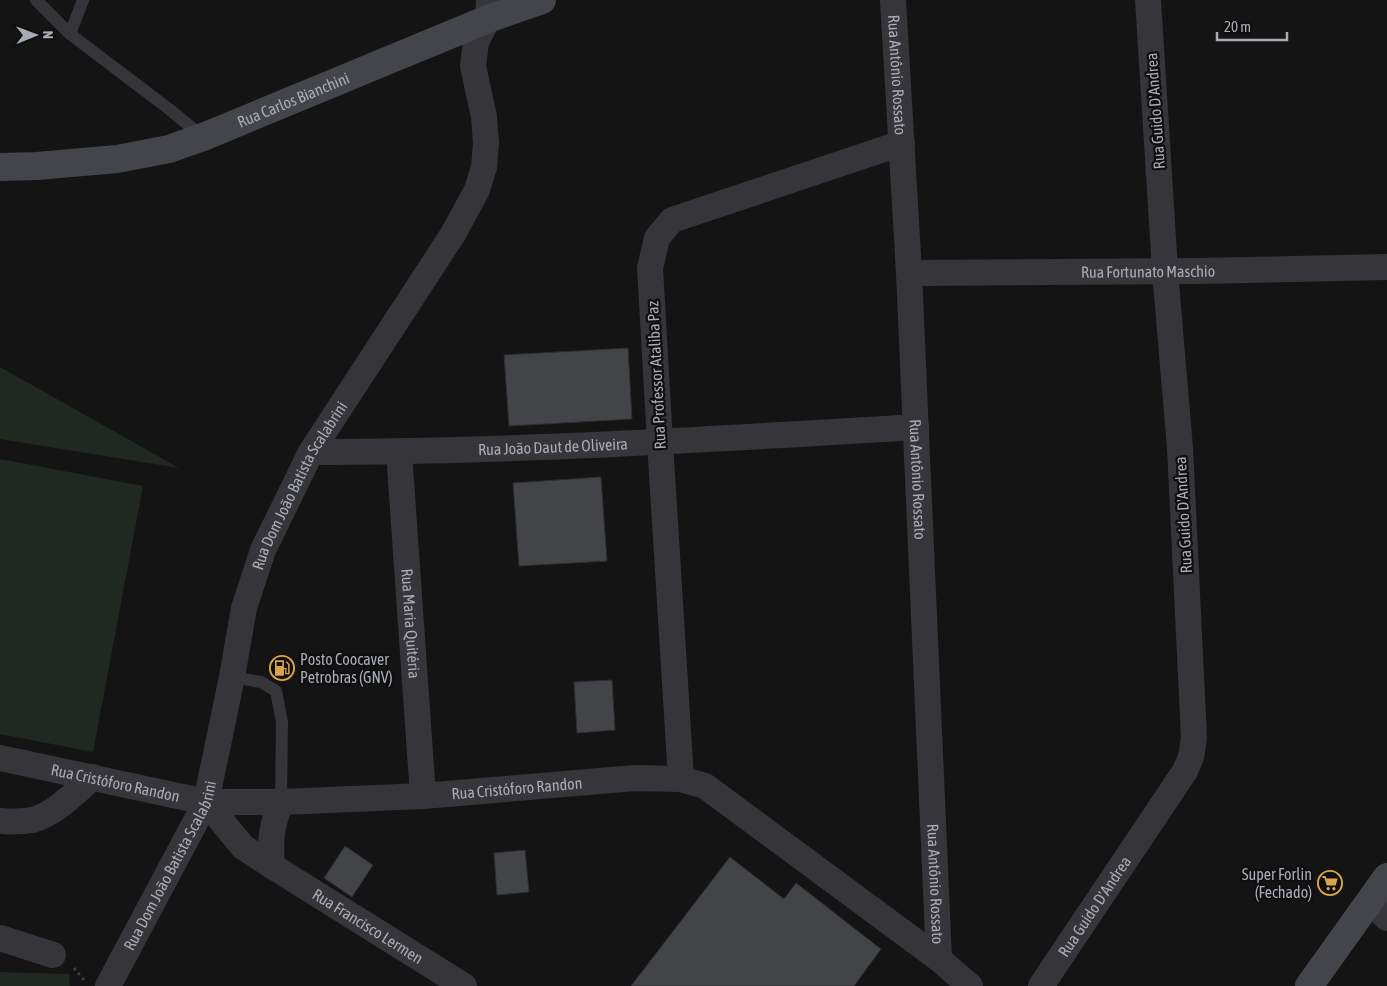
<svg xmlns="http://www.w3.org/2000/svg" width="1387" height="986" font-family="'Asap Condensed',sans-serif">
<style>
.green{fill:#212821}
.building{fill:#434448;stroke:#2e2e31}
.lines{fill:none;stroke-linecap:round;stroke-linejoin:round}
.path{stroke:#3c3d41;stroke-width:3;stroke-dasharray:2.5 4;stroke-linecap:butt}
.service{stroke:#36363a;stroke-width:12}
.minor{stroke:#36363a;stroke-width:26}
.secondary{stroke:#44454a;stroke-width:28}
.labels{text-anchor:middle;stroke-width:4.5;stroke-linejoin:round;paint-order:stroke}
.street-label{font-size:16px;fill:#a8acb4;stroke:#0f0f10}
.poi-label{font-size:16px;fill:#a8acb4;stroke:#0f0f10;text-anchor:start}
</style>
<rect width="100%" height="100%" fill="#141415"/>
<!-- green -->
<g class="green">
<path d="M0,367L179,468L0,439Z"/>
<path d="M0,459L143,486L93,752L0,734Z"/>
<path d="M0,972L69,974L70,986H0Z"/>
</g>
<!-- building -->
<g class="building">
<path d="M628,348L632,419L509,426L504,355Z"/>
<path d="M601,477L607,561L519,566L513,483Z"/>
<path d="M612,680L615,730L577,733L574,682Z"/>
<path d="M345,846L373,865L352,897L324,878Z"/>
<path d="M525,850L529,892L497,895L494,853Z"/>
<path d="M730,857L784,899L796,883L881,949L854,986H631Z"/>
</g>
<g class="lines">
<!-- path -->
<path class="path" d="M74,968L84,980"/>
<!-- service -->
<g class="service">
<path d="M36,0L70,34L169,109L203,137"/>
<path d="M70,34L83,0"/>
<path d="M232,677L261,682L276,691L282,722L281,802"/>
</g>
<!-- minor -->
<g class="minor">
<path id="s1" d="M893,0L909,273L939,959"/>
<path id="s2" d="M909,273L1196,271L1387,267"/>
<path id="s3" d="M311,452C513,452 715,439 916,427"/>
<path id="s4" d="M399,452L423,796"/>
<path id="s5" d="M0,758L206,802H281L423,796L635,778L681,779L705,786L939,959L970,986"/>
<path d="M681,779L660,442L650,268L657,238L672,220L902,143"/>
<path id="s6" d="M206,802L243,847L272,866L464,986"/>
<path d="M0,821C11,822 21,822 32,820C54,815 76,792 93,777"/>
<path d="M272,866C270,840 271,827 281,802"/>
<path d="M1369,901L1387,918"/>
<path d="M0,938L53,955"/>
<path id="s7" d="M108,986L206,802L232,677L244,608L263,550L311,452L453,234L477,190L484,167L486,143L484,117L473,66L476,42L488,19L489,0"/>
<path id="s8" d="M1041,986L1185,771L1191,757L1194,738L1180,448L1165,271L1148,0"/>
</g>
<!-- secondary -->
<g class="secondary">
<path id="s9" d="M0,167L37,166L117,159L169,149L203,137L488,19L542,0"/>
<path d="M1309,986L1387,877"/>
</g>
</g>
<!-- icons -->
<defs>
<symbol id="fuel-ring" viewBox="-11 -11 22 22"><circle r="9.5" fill="#0f0f10" stroke="#daa548" stroke-width="1.5"/><path d="M-5.5-6h7V0h2V4h1.3V-2.5L3-4.5l.8-.8L6-3V5H2.5V1h-1V6h-7ZM-4.2-4.7v3.2H.2V-4.7Z" fill="#daa548"/></symbol>
<symbol id="supermarket-ring" viewBox="-11 -11 22 22"><circle r="9.5" fill="#0f0f10" stroke="#daa548" stroke-width="1.5"/><path d="M-6-5.5h2.5l.6 2H6L4.5 2H-2.5L-4.4-4H-6ZM-1.5 3.2a1.3 1.3 0 1 0 .1 0ZM3 3.2a1.3 1.3 0 1 0 .1 0Z" fill="#daa548"/></symbol>
</defs>
<g fill-rule="evenodd">
<use href="#fuel-ring" x="268" y="654" width="28" height="28"/>
<use href="#supermarket-ring" x="1316" y="869" width="28" height="28"/>
</g>
<g class="labels">
<!-- street labels -->
<g class="street-label">
<text dy="6" stroke="none"><textPath href="#s1" startOffset="75">Rua Antônio Rossato</textPath></text>
<text dy="6" stroke="none"><textPath href="#s9" startOffset="304">Rua Carlos Bianchini</textPath></text>
<text transform="translate(1155 111) rotate(-94)" y="6">Rua Guido D'Andrea</text>
<text dy="6" stroke="none"><textPath href="#s2" startOffset="239">Rua Fortunato Maschio</textPath></text>
<text transform="translate(656 375) rotate(-93)" y="6">Rua Professor Ataliba Paz</text>
<text dy="6" stroke="none"><textPath href="#s3" startOffset="242">Rua João Daut de Oliveira</textPath></text>
<text dy="6" stroke="none"><textPath href="#s1" startOffset="480">Rua Antônio Rossato</textPath></text>
<text dy="6" stroke="none"><textPath href="#s7" startOffset="541">Rua Dom João Batista Scalabrini</textPath></text>
<text transform="translate(1183 515) rotate(-93)" y="6">Rua Guido D'Andrea</text>
<text dy="6" stroke="none"><textPath href="#s4" startOffset="172">Rua Maria Quitéria</textPath></text>
<text dy="6" stroke="none"><textPath href="#s5" startOffset="118">Rua Cristóforo Randon</textPath></text>
<text dy="6" stroke="none"><textPath href="#s5" startOffset="522">Rua Cristóforo Randon</textPath></text>
<text dy="6" stroke="none"><textPath href="#s7" startOffset="136">Rua Dom João Batista Scalabrini</textPath></text>
<text dy="6" stroke="none"><textPath href="#s1" startOffset="885">Rua Antônio Rossato</textPath></text>
<text dy="6" stroke="none"><textPath href="#s8" startOffset="96">Rua Guido D'Andrea</textPath></text>
<text dy="6" stroke="none"><textPath href="#s6" startOffset="206">Rua Francisco Lermen</textPath></text>
</g>
<!-- poi labels -->
<g class="poi-label">
<text x="300" y="665">Posto Coocaver<tspan x="300" dy="18">Petrobras (GNV)</tspan></text>
<text x="1312" y="880" text-anchor="end">Super Forlin<tspan x="1312" dy="18">(Fechado)</tspan></text>
</g>
</g>
<!-- north arrow -->
<g transform="translate(35 35) rotate(89)" stroke="#0f0f10" stroke-width="4" paint-order="stroke">
<path d="M0-4L9 19L0 12L-9 19Z" fill="#a8acb4"/>
<text y="-8" font-size="14" font-weight="bold" text-anchor="middle" fill="#a8acb4">N</text>
</g>
<!-- scale -->
<path d="M1217 32v8h70v-8" fill="none" stroke="#a8acb4" stroke-width="2.5"/>
<text x="1224" y="32" font-size="15" fill="#a8acb4" stroke="#0f0f10" stroke-width="4" paint-order="stroke">20 m</text>
</svg>
